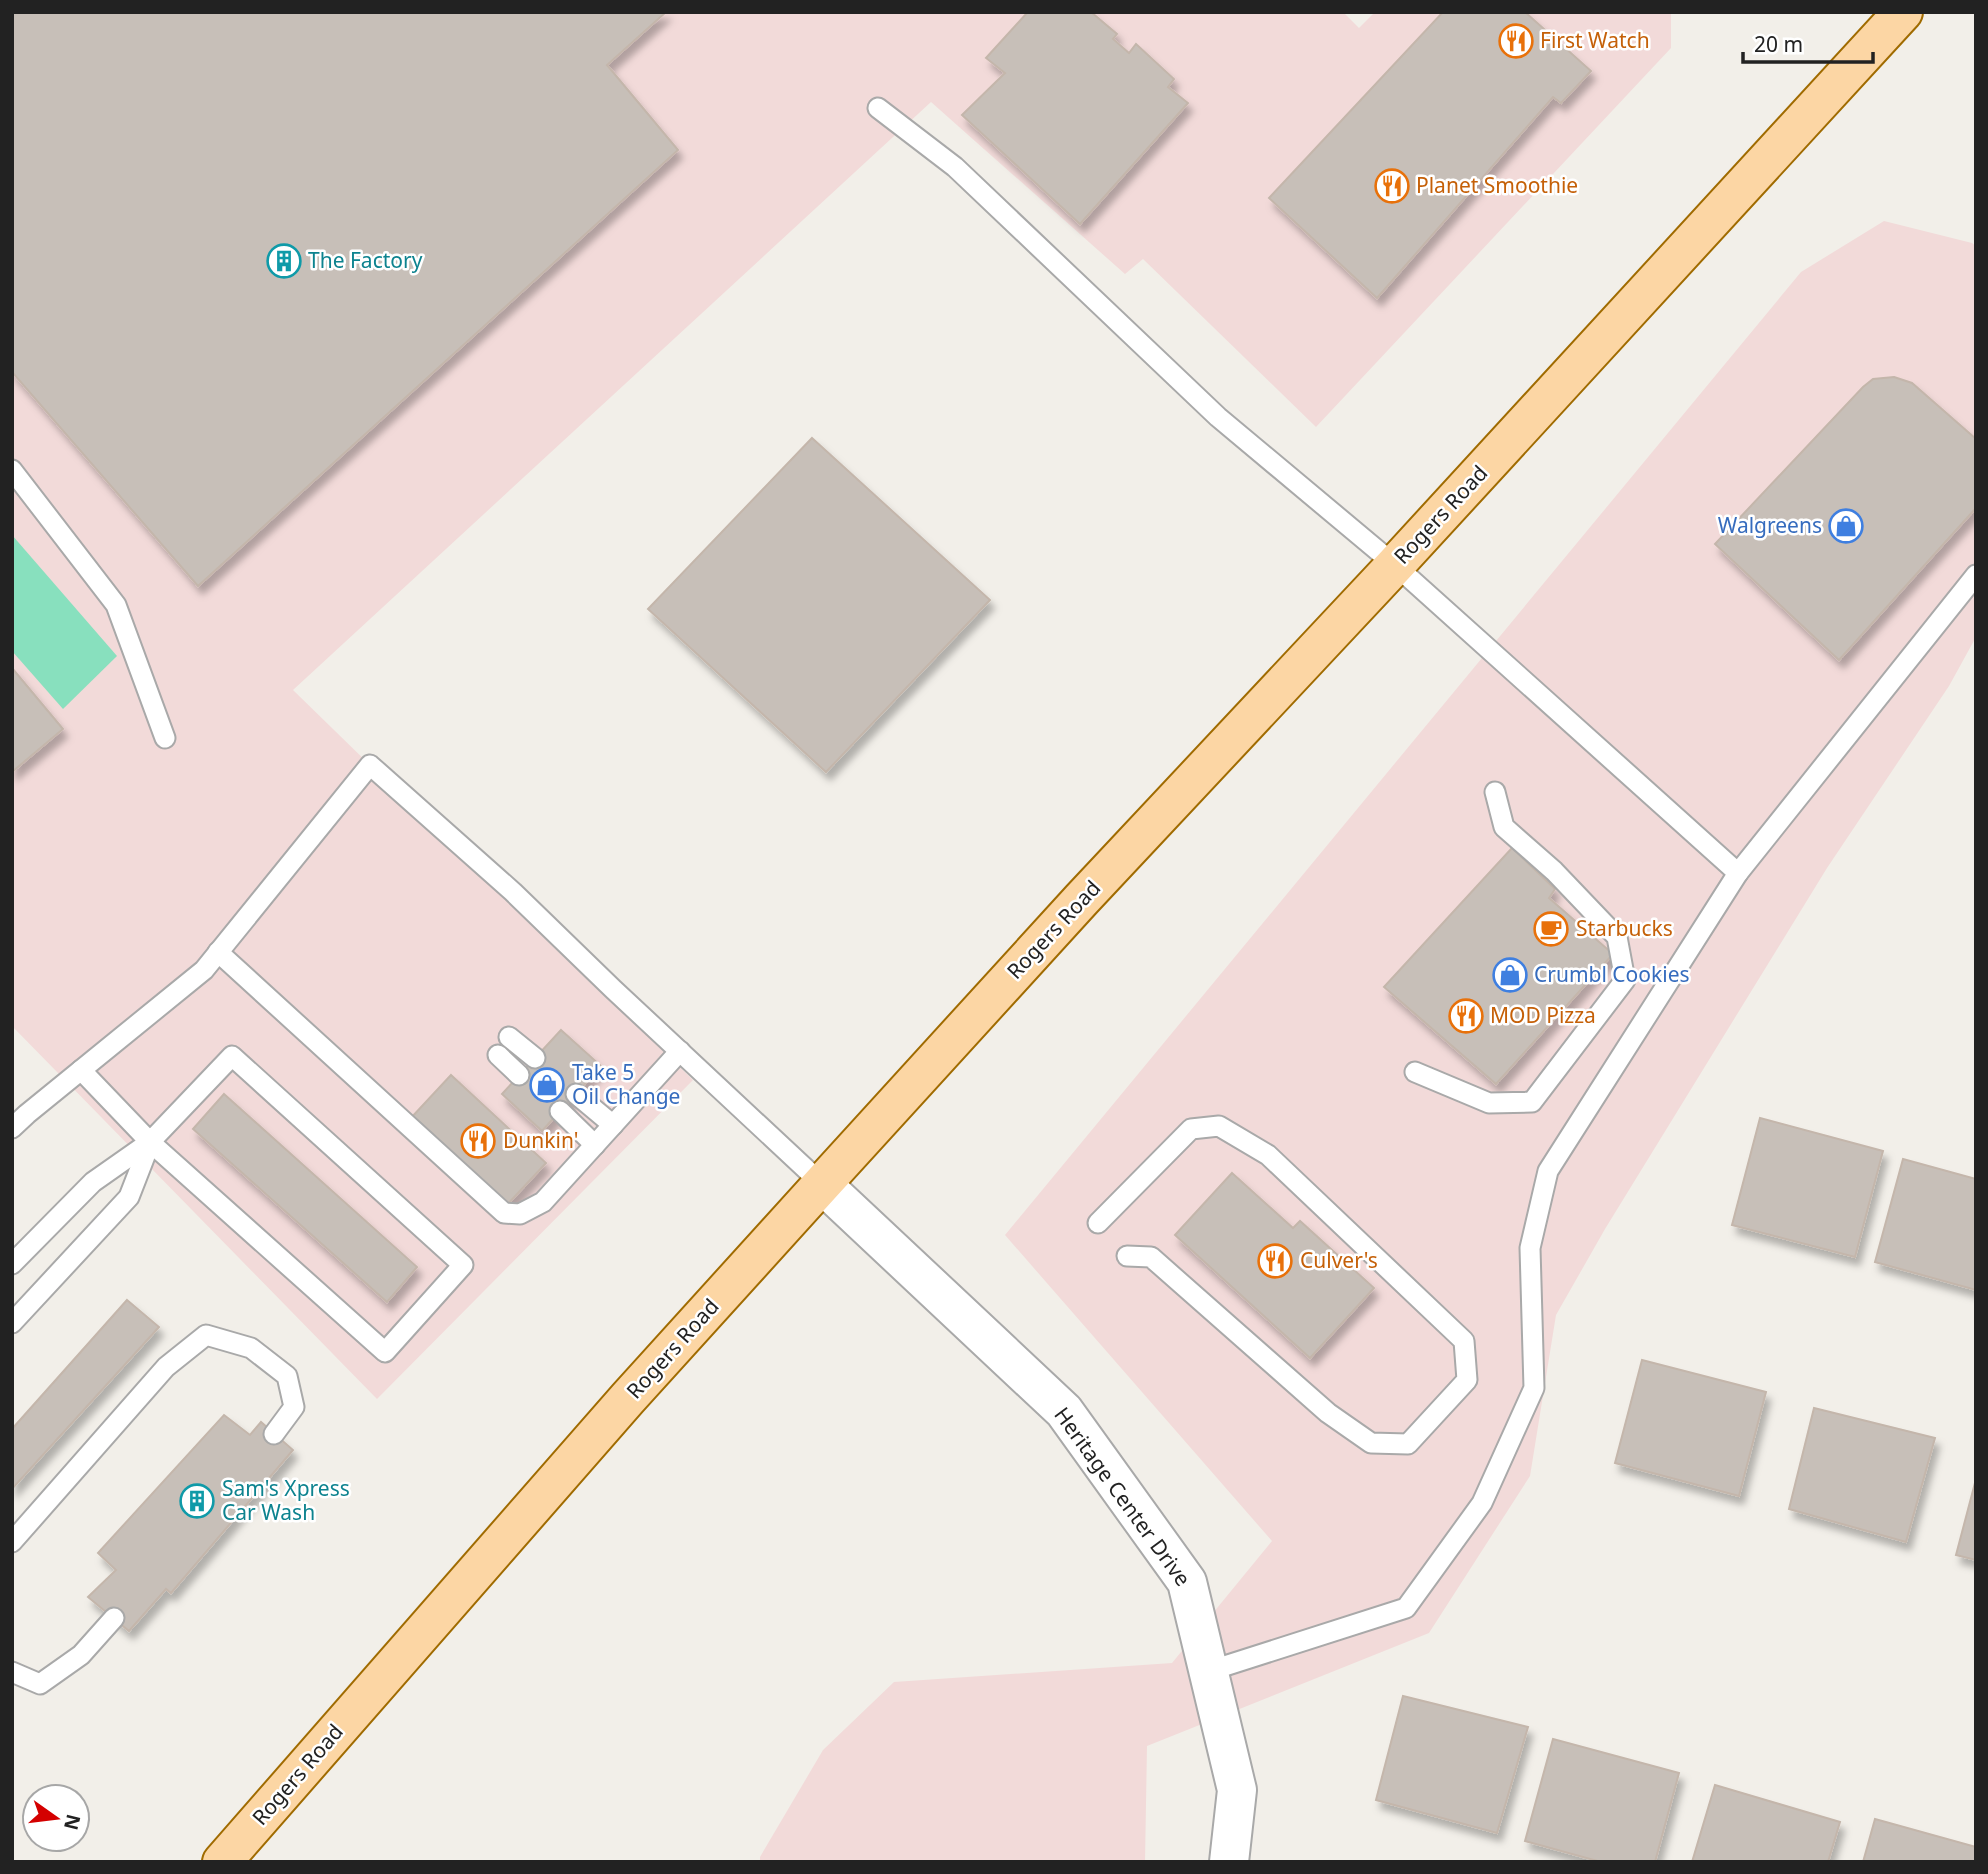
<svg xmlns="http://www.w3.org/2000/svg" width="1988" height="1874" font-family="'Noto Sans',sans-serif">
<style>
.commercial{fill:#f2dad9}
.pitch{fill:#88e0be}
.building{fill:#c7bfb8;stroke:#c4b6ab;stroke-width:2;filter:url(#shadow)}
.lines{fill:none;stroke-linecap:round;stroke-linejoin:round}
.lane-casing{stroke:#a9a9a9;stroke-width:23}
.street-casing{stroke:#a9a9a9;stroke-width:42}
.primary-casing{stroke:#a06b00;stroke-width:42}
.lane{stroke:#fff;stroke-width:19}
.street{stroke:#fff;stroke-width:38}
.primary{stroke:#fcd6a4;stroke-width:38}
.labels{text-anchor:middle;stroke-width:5;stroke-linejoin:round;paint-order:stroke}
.food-label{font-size:21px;fill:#c56008;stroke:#fff;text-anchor:start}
.culture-label{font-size:21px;fill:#0d838f;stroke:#fff;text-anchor:start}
.street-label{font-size:21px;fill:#222;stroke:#fff}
.shop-label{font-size:21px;fill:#366cbe;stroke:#fff;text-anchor:start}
</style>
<defs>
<filter id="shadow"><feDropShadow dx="4.5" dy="8" stdDeviation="3.5" flood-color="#0004"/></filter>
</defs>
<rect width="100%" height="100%" fill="#f2efe9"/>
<!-- commercial -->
<g class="commercial">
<path d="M12,12H1343L1359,28L1375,12H1671V48L1316,427L1143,259L1125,274L931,102L293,690L693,1080L377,1399L12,1026Z"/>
<path d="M1884,221L1972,243L1976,246V637L1949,686L1827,868L1605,1229L1556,1315L1530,1476L1429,1633L1147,1746L1145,1862H760V1857L823,1750L894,1682L1172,1663L1272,1541L1005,1235L1801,272Z"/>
</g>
<!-- pitch -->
<path class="pitch" d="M12,535L117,656L63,709L12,651Z"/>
<!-- building -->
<g class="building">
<path d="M12,12H666L607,65L678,150L198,586L12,372Z"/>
<path d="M1026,12H1091L1117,34L1113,39L1129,53L1136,44L1174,79L1168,87L1188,103L1080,224L962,115L1005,73L986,58L1027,13Z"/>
<path d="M1443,12H1525L1591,71L1561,103L1553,97L1377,298L1269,198Z"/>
<path d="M1894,377L1912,383L1976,439V508L1839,660L1715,544L1863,387L1873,379Z"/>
<path d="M812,438L990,600L826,772L648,609Z"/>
<path d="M12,668L63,729L12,772Z"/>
<path d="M1512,848L1555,889L1549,898L1613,954L1496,1084L1384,987Z"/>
<path d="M561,1030L601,1066L542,1131L502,1094Z"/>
<path d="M451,1075L546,1163L505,1207L410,1119Z"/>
<path d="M224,1094L417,1267L387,1302L193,1129Z"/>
<path d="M1760,1118L1883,1151L1855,1257L1732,1225Z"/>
<path d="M1903,1159L1976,1179V1290L1875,1262Z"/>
<path d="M1232,1173L1293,1228L1300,1221L1374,1288L1310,1358L1175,1235Z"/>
<path d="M127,1300L159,1327L12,1489V1429Z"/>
<path d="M1642,1360L1766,1392L1739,1496L1615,1463Z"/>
<path d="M1814,1408L1935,1438L1906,1542L1789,1509Z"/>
<path d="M224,1415L250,1435L261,1422L293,1450L171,1593L166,1589L129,1631L88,1597L116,1570L98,1553Z"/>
<path d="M1976,1479V1560L1956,1555Z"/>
<path d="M1403,1696L1528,1727L1497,1833L1376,1800Z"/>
<path d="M1553,1739L1679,1773L1655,1862H1601L1525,1841Z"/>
<path d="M1715,1785L1840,1822L1828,1862H1692Z"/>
<path d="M1875,1819L1976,1847V1862H1863Z"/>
</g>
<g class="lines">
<defs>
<g id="lane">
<path d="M878,108L955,167L1218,417L1395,565L1738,873L1548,1171L1530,1248L1534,1388L1482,1503L1406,1608L1209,1671"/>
<path d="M12,470L116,605L165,738"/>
<path d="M1738,873L1976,575"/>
<path d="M218,952L504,1213L520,1214L543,1202L680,1051"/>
<path d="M509,1037L535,1058"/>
<path d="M498,1055L519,1075"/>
<path d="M1415,1072L1489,1103L1532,1102L1625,980L1617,937L1554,871L1504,827L1495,792"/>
<path d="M576,1094L613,1125"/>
<path d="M560,1111L595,1145"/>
<path d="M12,1128L27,1114L204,970L370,765L513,892L613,989L822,1184"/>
<path d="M1098,1223L1191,1129L1219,1126L1268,1155L1464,1341L1467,1380L1408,1444L1371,1443L1328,1413L1151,1257L1127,1256"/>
<path d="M12,1264L93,1182L150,1142L232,1056L463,1265L385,1352L150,1142L81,1070"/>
<path d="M12,1323L129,1197L150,1143"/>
<path d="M12,1542L166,1367L206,1335L251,1348L287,1376L294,1407L274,1434"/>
<path d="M12,1672L40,1684L81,1655L114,1618"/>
</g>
<path id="street" d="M822,1184L1064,1411L1187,1582L1237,1790L1229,1862"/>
<path id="primary" d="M222,1862L628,1398L822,1184L1081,900L1395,565L1903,12"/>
</defs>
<!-- lane casing -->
<use href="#lane" class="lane-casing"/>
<!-- street casing -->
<use href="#street" class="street-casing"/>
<!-- primary casing -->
<use href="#primary" class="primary-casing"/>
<!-- lane -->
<use href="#lane" class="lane"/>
<!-- street -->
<use href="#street" class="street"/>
<!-- primary -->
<use href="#primary" class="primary"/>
</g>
<!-- icons -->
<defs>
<symbol id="restaurant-ring" viewBox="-11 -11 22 22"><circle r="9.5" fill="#fff" stroke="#e8710a" stroke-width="1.5"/><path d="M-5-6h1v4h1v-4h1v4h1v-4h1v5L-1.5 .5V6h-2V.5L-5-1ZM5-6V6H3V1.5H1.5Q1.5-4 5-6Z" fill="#e8710a"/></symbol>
<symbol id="building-ring" viewBox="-11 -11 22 22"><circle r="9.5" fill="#fff" stroke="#0f9aa8" stroke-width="1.5"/><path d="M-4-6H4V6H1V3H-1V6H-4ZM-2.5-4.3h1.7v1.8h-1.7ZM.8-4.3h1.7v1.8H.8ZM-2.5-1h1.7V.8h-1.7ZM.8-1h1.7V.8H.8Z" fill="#0f9aa8"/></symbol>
<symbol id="shop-ring" viewBox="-11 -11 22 22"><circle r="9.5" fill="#fff" stroke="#3f7fe0" stroke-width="1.5"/><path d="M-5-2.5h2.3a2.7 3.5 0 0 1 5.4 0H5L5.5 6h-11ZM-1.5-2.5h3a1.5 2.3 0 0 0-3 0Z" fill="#3f7fe0"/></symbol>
<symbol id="cafe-ring" viewBox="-11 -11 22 22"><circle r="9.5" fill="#fff" stroke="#e8710a" stroke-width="1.5"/><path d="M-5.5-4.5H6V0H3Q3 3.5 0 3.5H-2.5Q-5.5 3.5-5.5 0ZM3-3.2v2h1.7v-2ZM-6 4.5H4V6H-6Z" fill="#e8710a"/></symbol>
</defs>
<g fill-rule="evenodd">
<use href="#restaurant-ring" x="1497" y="22" width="38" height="38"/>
<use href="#restaurant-ring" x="1373" y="167" width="38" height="38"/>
<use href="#building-ring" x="265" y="242" width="38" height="38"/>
<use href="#shop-ring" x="1827" y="507" width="38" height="38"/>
<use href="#cafe-ring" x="1532" y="910" width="38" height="38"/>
<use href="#shop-ring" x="1491" y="956" width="38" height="38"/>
<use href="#restaurant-ring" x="1447" y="997" width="38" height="38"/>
<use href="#shop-ring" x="528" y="1066" width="38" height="38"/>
<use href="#restaurant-ring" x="459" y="1122" width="38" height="38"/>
<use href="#restaurant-ring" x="1256" y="1242" width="38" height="38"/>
<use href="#building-ring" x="178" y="1482" width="38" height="38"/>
</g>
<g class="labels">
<!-- food labels -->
<g class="food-label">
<text x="1540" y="48">First Watch</text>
<text x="1416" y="193">Planet Smoothie</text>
<text x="1576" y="936">Starbucks</text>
<text x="1490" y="1023">MOD Pizza</text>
<text x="503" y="1148">Dunkin'</text>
<text x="1300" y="1268">Culver's</text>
</g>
<!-- culture labels -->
<g class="culture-label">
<text x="308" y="268">The Factory</text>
<text x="222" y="1496">Sam's Xpress<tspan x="222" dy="24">Car Wash</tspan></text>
</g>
<!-- street labels -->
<g class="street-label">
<text transform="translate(1441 515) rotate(-47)" y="7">Rogers Road</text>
<text transform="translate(1054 930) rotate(-47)" y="7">Rogers Road</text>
<text transform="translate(673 1349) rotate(-48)" y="7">Rogers Road</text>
<text transform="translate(1122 1497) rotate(54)" y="7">Heritage Center Drive</text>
<text transform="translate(298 1775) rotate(-49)" y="7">Rogers Road</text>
</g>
<!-- shop labels -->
<g class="shop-label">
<text x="1822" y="533" text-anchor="end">Walgreens</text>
<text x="1534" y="982">Crumbl Cookies</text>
<text x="572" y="1080">Take 5<tspan x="572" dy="24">Oil Change</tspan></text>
</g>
</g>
<!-- border -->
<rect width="1988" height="1874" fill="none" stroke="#222222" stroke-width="28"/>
<!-- north arrow -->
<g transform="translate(56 1818) rotate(104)"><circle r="33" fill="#ffffff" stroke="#a7a7a7" stroke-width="2"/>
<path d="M0-5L12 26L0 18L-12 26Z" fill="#d40000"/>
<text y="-10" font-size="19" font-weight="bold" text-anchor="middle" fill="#222222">N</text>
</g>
<!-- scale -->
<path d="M1743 52v10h130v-10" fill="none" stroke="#222222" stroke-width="3.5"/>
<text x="1754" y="52" font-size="21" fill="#222222" stroke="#ffffff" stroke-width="5" paint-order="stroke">20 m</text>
</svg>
